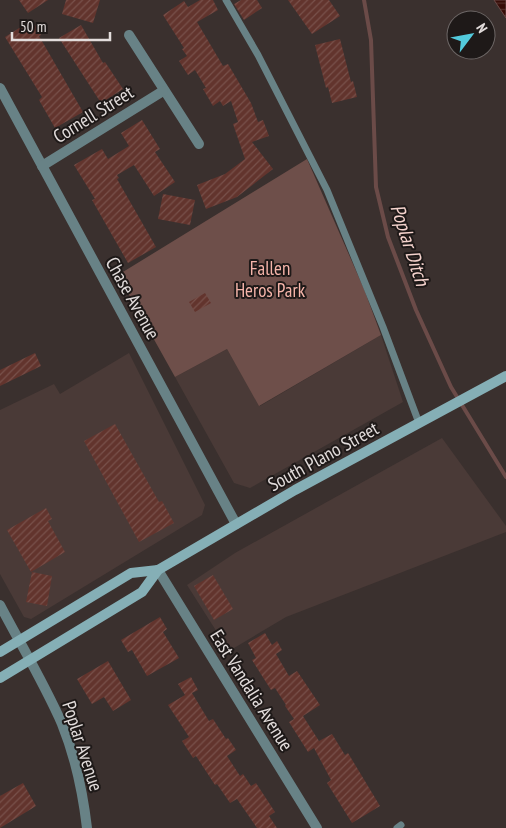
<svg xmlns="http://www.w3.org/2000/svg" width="506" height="828" font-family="'PT Sans Narrow',sans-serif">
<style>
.built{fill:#4a3a37}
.green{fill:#6e4f4a}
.water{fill:url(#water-rules);stroke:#6b4b48}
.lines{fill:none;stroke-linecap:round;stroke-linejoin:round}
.stream{stroke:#6b4b48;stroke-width:4}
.building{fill:url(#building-hatch)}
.lane{stroke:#688286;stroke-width:7}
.street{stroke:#688286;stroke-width:10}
.secondary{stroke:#85afb6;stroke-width:10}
.labels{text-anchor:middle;stroke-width:4;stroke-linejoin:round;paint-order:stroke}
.street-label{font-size:19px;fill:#e3dddc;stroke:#1e1918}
.park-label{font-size:19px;fill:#f6b5aa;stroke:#1e1918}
.water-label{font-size:20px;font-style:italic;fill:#f5d3cd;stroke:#1e1918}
</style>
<defs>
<pattern id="water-rules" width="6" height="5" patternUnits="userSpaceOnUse" patternTransform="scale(1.25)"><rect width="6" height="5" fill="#370d08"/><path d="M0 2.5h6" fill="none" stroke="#54302b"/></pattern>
<pattern id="building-hatch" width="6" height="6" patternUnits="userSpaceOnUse" patternTransform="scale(1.25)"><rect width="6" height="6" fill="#62342d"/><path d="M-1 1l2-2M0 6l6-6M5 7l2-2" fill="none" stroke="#78514b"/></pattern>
</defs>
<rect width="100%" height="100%" fill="#3a302e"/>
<!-- built -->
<g class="built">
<path d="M381,335L403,402L250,488L234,483L175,377L227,349L260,406Z"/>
<path d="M129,353L205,505L202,515L31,619L24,617L0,574V410L54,384L60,394Z"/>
<path d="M442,438L506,526V532L286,617L229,651L187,585L235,553Z"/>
</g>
<!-- green -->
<path class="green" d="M307,159L364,289L381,335L259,406L227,349L175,377L118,275Z"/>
<!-- water -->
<path class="water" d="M494,0H506V18Z"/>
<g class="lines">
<!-- stream -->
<path class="stream" d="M364,0L371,40L376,187L388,237L416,310L451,387L506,477"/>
</g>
<!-- building -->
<g class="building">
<path d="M19,0H48L28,13Z"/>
<path d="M66,0H100L93,23L62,14Z"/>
<path d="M200,0H213L218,10L197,22L223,66L228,64L251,103L258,122L263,120L269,136L252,142L273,169L237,197L206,209L197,185L225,174L245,159L233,124L238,122L231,101L223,106L220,101L213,106L203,89L206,88L195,70L188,75L179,61L187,56L182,49L184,48L163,15L184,1L188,7Z"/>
<path d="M241,0H257L262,8L244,20L234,4Z"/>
<path d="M288,0H329L340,16L312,34Z"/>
<path d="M32,20L41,35L39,36L83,112L55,128L39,100L42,97L5,37Z"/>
<path d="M81,25L103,63L105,62L123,89L101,103L59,38Z"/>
<path d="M340,39L351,82L353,81L357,97L332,103L328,87L326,88L315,45Z"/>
<path d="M142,120L160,149L155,152L175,182L154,196L134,165L117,175L119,178L117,179L156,247L128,263L92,200L95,199L74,165L102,149L108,159L129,146L121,133Z"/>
<path d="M163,194L195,200L190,225L158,219Z"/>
<path d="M205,293L211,303L195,312L189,302Z"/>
<path d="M35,353L41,366L0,386V370Z"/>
<path d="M115,424L159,502L162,501L174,523L139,542L84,441Z"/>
<path d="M46,508L52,519L48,521L65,552L31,572L7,530Z"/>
<path d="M32,572L52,576L47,606L26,602Z"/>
<path d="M213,575L233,609L214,620L194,586Z"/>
<path d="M160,617L167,629L163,632L179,658L147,676L132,650L128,652L121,640Z"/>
<path d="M265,633L272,645L277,641L282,650L276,654L289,676L297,671L320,705L303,716L319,741L332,734L345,755L348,753L380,806L352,823L327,783L331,780L314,748L308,752L289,722L294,719L285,706L286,705L275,688L271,690L252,660L256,658L248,643Z"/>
<path d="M108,661L131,700L113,711L104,697L92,704L77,679Z"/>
<path d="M191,677L198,690L192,693L209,721L213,719L226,739L228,738L236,750L227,756L240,776L243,774L251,786L256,783L275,812L269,816L277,828H257L237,799L230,803L217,784L215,785L196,756L193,758L182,741L189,737L168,705L185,695L178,684Z"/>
<path d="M23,783L36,806L0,828V796Z"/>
</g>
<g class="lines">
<!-- lane -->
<g class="lane">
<path d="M226,0L258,55L327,190L383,327L419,423"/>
<path d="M397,828L401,825"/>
</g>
<!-- street -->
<g class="street">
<path d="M129,35L199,144"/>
<path d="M0,88L236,524"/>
<path d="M42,166L163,91"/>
<path d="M158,570L317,828"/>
<path d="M0,605C21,645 44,683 62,724C75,756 83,794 87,828"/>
</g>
<!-- secondary -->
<g class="secondary">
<path d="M0,652L131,573L158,570"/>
<path d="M0,678L142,592L158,570L295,490L506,376"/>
</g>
</g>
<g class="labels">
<!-- street labels -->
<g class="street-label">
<text transform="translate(93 114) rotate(-32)" y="7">Cornell Street</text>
<text transform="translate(133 298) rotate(61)" y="7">Chase Avenue</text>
<text transform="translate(323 456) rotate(-29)" y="7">South Plano Street</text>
<text transform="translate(252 690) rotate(58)" y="7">East Vandalia Avenue</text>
<text transform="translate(83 746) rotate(72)" y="7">Poplar Avenue</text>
</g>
<!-- park labels -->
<g class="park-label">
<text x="270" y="275">Fallen<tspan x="270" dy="22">Heros Park</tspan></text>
</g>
<!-- water labels -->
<g class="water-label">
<text transform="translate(410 245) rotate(72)" y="7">Poplar Ditch</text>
</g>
</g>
<!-- north arrow -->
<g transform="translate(471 35) rotate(58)"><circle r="24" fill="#1e1918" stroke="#6d6766"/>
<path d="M0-4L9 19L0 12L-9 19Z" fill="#53cadc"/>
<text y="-8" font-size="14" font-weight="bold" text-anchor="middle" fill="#e3dddc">N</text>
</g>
<!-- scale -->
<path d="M12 32v8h98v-8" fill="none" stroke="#e3dddc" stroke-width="2.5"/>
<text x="20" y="32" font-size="15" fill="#e3dddc" stroke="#1e1918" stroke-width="4" paint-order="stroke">50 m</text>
</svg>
